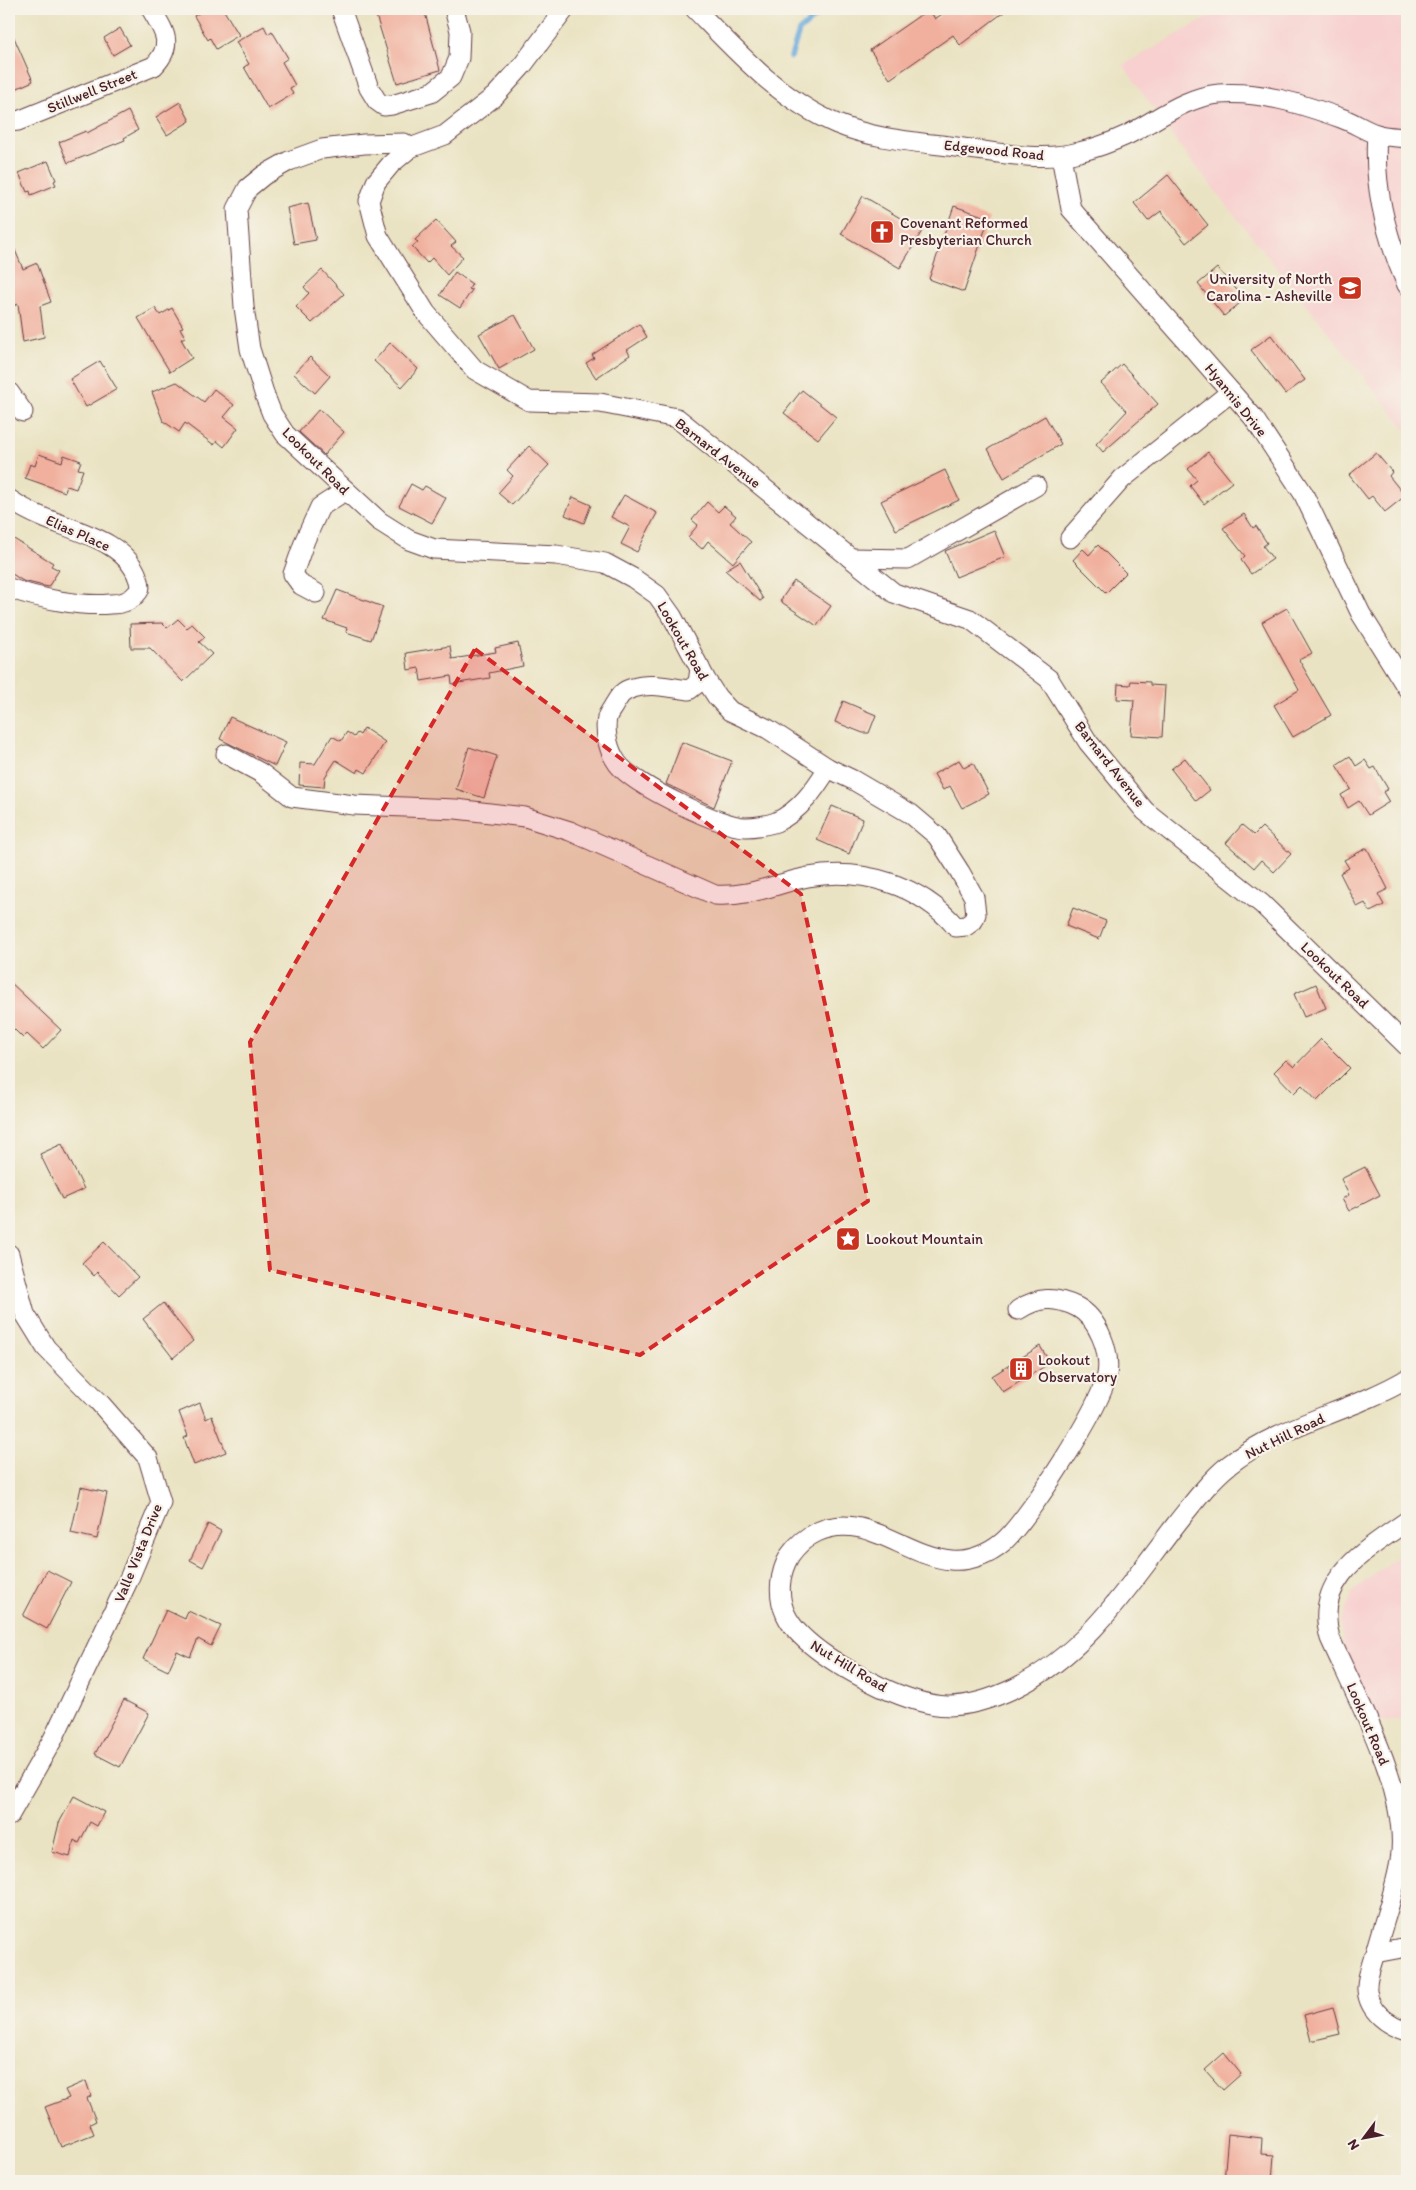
<svg xmlns="http://www.w3.org/2000/svg" width="1416" height="2190" font-family="Itim,sans-serif">
<style>
.built{fill:#f7d0cf}
.lines{fill:none;stroke-linecap:round;stroke-linejoin:round}
.stream{stroke:#67a8da;stroke-width:5.5}
.building{fill:#f1b09e}
.minor-casing{stroke:#623c42;stroke-width:21}
.minor{stroke:#fff;stroke-width:19}
.marked{fill:#d62828;fill-opacity:0.2;stroke:#d62828;stroke-width:4;stroke-dasharray:10 6;stroke-linejoin:round}
.labels{text-anchor:middle;stroke-width:4.5;stroke-linejoin:round;paint-order:stroke}
.street-label{font-size:15px;fill:#4a1f2b;stroke:#f7f3e8}
.poi-label{font-size:15px;fill:#4a1f2b;stroke:#f7f3e8;text-anchor:start}
</style>
<rect width="100%" height="100%" fill="#f7f3e8"/>
<filter id="ink" filterUnits="userSpaceOnUse"><feTurbulence type="fractalNoise" baseFrequency=".02" numOctaves="2"/><feDisplacementMap in="SourceGraphic" scale="10" xChannelSelector="R" yChannelSelector="G"/><feConvolveMatrix kernelMatrix="1 2 1 2 8 2 1 2 1" color-interpolation-filters="sRGB"/></filter>
<filter id="wash" filterUnits="userSpaceOnUse"><feTurbulence type="fractalNoise" baseFrequency=".0096" numOctaves="4" result="noise"/><feDisplacementMap in="SourceGraphic" scale="20" xChannelSelector="R" yChannelSelector="G"/><feGaussianBlur stdDeviation="1.12" result="paint"/><feColorMatrix in="noise" values="0 0 0 0 0 0 0 0 0 0 0 0 0 0 0 0 0 1.4 0 .05"/><feComposite in="paint" operator="in"/></filter>
<g filter="url(#wash)">
<rect width="100%" height="100%" fill="#eae3c3"/>
<!-- built -->
<g class="built">
<path d="M1223,9H1407V431L1178,144L1123,65Z"/>
<path d="M1407,1549V1720L1378,1721L1344,1648L1340,1622L1354,1590Z"/>
</g>
<g class="lines">
<!-- stream -->
<path class="stream" d="M791,57L799,31L825,9"/>
</g>
<g id="blocks">
<!-- building -->
<g class="building">
<path d="M205,9H223L239,35L216,49L210,38L208,40L194,16Z"/>
<path d="M374,9H424L440,70L397,83Z"/>
<path d="M929,9L935,19L949,9H1008L960,45L953,35L890,79L870,50Z"/>
<path d="M9,26L33,81L9,92Z"/>
<path d="M264,26L268,34L272,31L288,58L282,62L295,85L290,88L293,94L268,109L244,67L249,64L236,42Z"/>
<path d="M120,28L130,45L113,55L104,38Z"/>
<path d="M180,102L190,121L167,135L156,117Z"/>
<path d="M128,111L138,130L124,138L125,140L68,163L59,142L86,131L87,133Z"/>
<path d="M48,161L56,180L54,181L56,185L31,195L30,191L27,192L19,173Z"/>
<path d="M1168,175L1208,225L1186,243L1161,211L1148,221L1134,203Z"/>
<path d="M863,196L922,231L900,268L841,234Z"/>
<path d="M308,203L316,240L294,244L287,208Z"/>
<path d="M954,206L989,218L964,292L929,279Z"/>
<path d="M436,220L456,242L451,246L463,257L447,275L432,258L427,263L412,247L418,242L415,240Z"/>
<path d="M9,236L23,269L37,263L51,302L40,306L44,337L23,342L18,304L9,308Z"/>
<path d="M1217,268L1245,299L1224,316L1198,284Z"/>
<path d="M322,270L344,294L312,323L296,307L309,293L304,287Z"/>
<path d="M455,272L472,284L469,289L472,290L460,308L440,295Z"/>
<path d="M155,308L160,315L172,308L183,327L180,328L185,337L181,339L192,358L170,372L138,318Z"/>
<path d="M515,315L534,349L499,369L479,334Z"/>
<path d="M639,324L647,337L627,350L630,355L596,378L586,363L594,358L592,355Z"/>
<path d="M1271,335L1305,380L1285,394L1251,350Z"/>
<path d="M390,343L418,369L402,387L374,361Z"/>
<path d="M310,357L330,376L315,393L294,374Z"/>
<path d="M100,361L117,389L86,407L70,379Z"/>
<path d="M1122,364L1158,404L1103,452L1096,444L1127,411L1101,383Z"/>
<path d="M177,382L204,402L214,389L234,405L224,417L238,428L224,447L217,441L214,445L185,423L179,432L163,421L152,392Z"/>
<path d="M802,390L836,417L818,439L784,413Z"/>
<path d="M319,409L344,432L324,455L299,432Z"/>
<path d="M1045,416L1061,444L1004,478L988,449Z"/>
<path d="M529,446L549,465L512,505L498,493L513,476L507,470Z"/>
<path d="M1208,452L1232,482L1204,504L1190,486L1197,480L1188,469Z"/>
<path d="M1376,453L1392,472L1389,476L1405,496L1385,512L1372,496L1368,499L1349,475Z"/>
<path d="M39,454L62,462L64,455L81,461L78,469L83,470L76,489L67,486L65,492L25,478L30,464L35,466Z"/>
<path d="M945,470L959,500L896,530L881,501Z"/>
<path d="M411,484L422,490L425,486L446,498L432,523L399,506Z"/>
<path d="M624,495L657,513L637,552L621,544L630,527L611,517Z"/>
<path d="M573,497L591,505L584,523L565,515Z"/>
<path d="M707,502L718,512L724,506L736,516L730,523L751,542L733,563L708,541L702,549L688,537L698,525L692,520Z"/>
<path d="M1244,514L1253,528L1256,526L1267,543L1263,546L1273,559L1251,574L1241,560L1245,556L1223,528Z"/>
<path d="M994,530L1005,557L956,577L945,551Z"/>
<path d="M9,536L53,563L51,566L59,570L48,587L23,581L9,572Z"/>
<path d="M1098,545L1126,573L1106,593L1073,560L1083,549L1089,555Z"/>
<path d="M740,561L763,599L760,601L725,570Z"/>
<path d="M794,581L831,606L817,626L780,601Z"/>
<path d="M337,590L383,607L371,640L346,632L347,628L324,620Z"/>
<path d="M1287,608L1312,653L1299,660L1331,715L1293,737L1274,705L1299,690L1262,622Z"/>
<path d="M178,619L187,628L192,624L205,637L199,642L212,654L183,682L150,648H131L130,624L162,623L167,628Z"/>
<path d="M518,643L523,666L489,673L490,678L452,684L451,676L421,681L419,668L408,670L406,653L450,646L452,659L496,652L495,648Z"/>
<path d="M1131,681L1150,682V685L1165,686L1162,737L1131,735L1134,700L1117,699L1118,684L1130,685Z"/>
<path d="M843,701L876,715L869,733H863L835,722Z"/>
<path d="M230,717L286,742L275,766L220,739Z"/>
<path d="M364,728L385,742L366,773L359,769L357,773L336,760L325,777L324,787L299,785L300,763L315,764L332,736L341,741L347,732L354,737L357,733L360,735Z"/>
<path d="M682,742L732,761L714,807L666,784Z"/>
<path d="M469,747L497,756L484,798L456,789Z"/>
<path d="M1350,756L1356,766L1365,760L1371,769L1375,767L1388,789L1383,792L1389,802L1368,815L1359,801L1348,808L1341,795L1351,789L1336,765Z"/>
<path d="M1185,758L1210,790L1196,801L1171,769Z"/>
<path d="M959,760L964,768L973,763L989,794L962,808L950,786L943,790L934,774Z"/>
<path d="M832,806L863,819L849,854L817,840Z"/>
<path d="M1242,825L1254,835L1262,827L1291,854L1274,872L1261,860L1254,868L1226,843Z"/>
<path d="M1367,848L1388,889L1378,894L1384,905L1370,912L1365,903L1357,907L1340,873L1349,868L1344,860Z"/>
<path d="M1073,908L1106,921L1099,939L1066,926Z"/>
<path d="M9,981L61,1030L43,1049L27,1034L23,1038L9,1024Z"/>
<path d="M1316,984L1326,1008L1304,1017L1294,994Z"/>
<path d="M1321,1039L1350,1068L1317,1101L1302,1085L1294,1093L1274,1072L1286,1060L1294,1067Z"/>
<path d="M62,1144L84,1189L62,1199L40,1154Z"/>
<path d="M1365,1167L1380,1195L1349,1211L1342,1199L1349,1195L1341,1179Z"/>
<path d="M104,1242L138,1277L119,1295L97,1272L94,1276L82,1263Z"/>
<path d="M163,1303L193,1341L173,1358L143,1319Z"/>
<path d="M1040,1346L1050,1363L1003,1392L992,1376Z"/>
<path d="M200,1403L206,1419L212,1416L226,1452L194,1465L184,1438L188,1436L179,1412Z"/>
<path d="M81,1487L107,1493L97,1539L71,1533Z"/>
<path d="M208,1524L221,1531L203,1567L190,1560Z"/>
<path d="M47,1570L71,1582L47,1629L23,1616Z"/>
<path d="M166,1610L185,1619L188,1611L221,1626L211,1646L198,1639L190,1657L177,1651L168,1671L143,1659Z"/>
<path d="M124,1700L149,1713L120,1767L95,1754Z"/>
<path d="M74,1796L104,1812L97,1826L90,1822L79,1843L74,1840L70,1857L52,1852L59,1823Z"/>
<path d="M1333,2007L1340,2034L1311,2041L1304,2015Z"/>
<path d="M1224,2053L1241,2074L1223,2090L1205,2070Z"/>
<path d="M86,2081L91,2096L87,2098L96,2121L90,2124L94,2134L61,2147L45,2107L69,2098L65,2090Z"/>
<path d="M1228,2134L1262,2138L1261,2154L1274,2155L1272,2181H1224Z"/>
</g>
</g>
</g>
<g filter="url(#ink)">
<use href="#blocks" fill-opacity="0" stroke="#623c42" stroke-width="1"/>
<g class="lines">
<defs>
<g id="minor">
<path d="M341,9L369,88L377,101L384,106L392,105L431,93L451,77L459,58L460,31L454,9"/>
<path d="M565,9L522,66L495,96L445,135L410,148L391,164L376,182L369,201L378,236L426,313L475,370L529,401L600,403L677,418L894,593L970,619L1049,679L1088,742L1145,811L1262,904L1407,1046"/>
<path d="M695,9C737,52 780,100 837,124C876,140 921,142 963,148C999,153 1044,162 1079,152C1096,148 1112,142 1127,135C1157,120 1185,97 1219,94C1262,91 1301,104 1341,118C1353,122 1364,130 1376,134C1386,137 1397,137 1407,138"/>
<path d="M9,122L18,121L154,66C175,44 164,31 151,9"/>
<path d="M1377,134C1373,187 1386,237 1407,285"/>
<path d="M1061,156L1071,209L1253,417L1303,493L1361,614L1407,688"/>
<path d="M9,392L23,412"/>
<path d="M9,499C19,506 30,512 42,517C74,531 126,541 138,578C140,583 141,589 137,593C131,601 120,604 110,604C81,607 36,598 9,588"/>
<path d="M1070,538L1122,479L1231,392"/>
<path d="M850,558L908,559L1036,486"/>
<path d="M316,593L301,585L293,574L305,540L320,507L345,491"/>
<path d="M700,668L698,683L689,690C670,688 651,682 633,688C622,691 620,695 614,705C612,709 608,713 607,718C604,733 609,752 618,764C634,785 720,827 746,827C754,827 768,825 776,822C800,811 815,789 828,768"/>
<path d="M226,754L261,773L292,797L354,805L456,809L525,817L570,831L715,895C751,897 774,884 808,877C862,867 920,885 956,927L966,926L973,921L976,914L974,897L960,872L937,836L911,814L853,780L828,768L768,729L730,711L717,697L706,680L672,616L657,595L633,578L605,563L556,555L434,549L409,540L379,521L285,434L272,414L265,396L250,349L244,307L237,209L248,188L264,175L289,161L322,149L364,144L404,143L410,148"/>
<path d="M9,1254L25,1314L46,1348L99,1402L148,1458L161,1502L128,1581L53,1739L9,1816"/>
<path d="M1018,1310C1038,1297 1055,1296 1077,1307C1098,1318 1111,1352 1107,1375C1101,1407 1028,1520 1003,1542C989,1554 969,1562 951,1560C904,1556 865,1510 817,1532C806,1537 797,1545 790,1555C779,1573 777,1596 786,1615C800,1645 852,1673 881,1687C933,1711 962,1713 1015,1688C1088,1652 1129,1585 1177,1523C1193,1503 1209,1481 1229,1465C1281,1424 1351,1412 1407,1379"/>
<path d="M1407,1521C1365,1551 1313,1579 1330,1638C1357,1699 1411,1794 1400,1861C1395,1892 1383,1923 1375,1953C1372,1964 1366,1978 1367,1990C1369,2012 1388,2025 1407,2031"/>
<path d="M1375,1953L1407,1947"/>
</g>
</defs>
<!-- minor casing -->
<use href="#minor" class="minor-casing"/>
<!-- minor -->
<use href="#minor" class="minor"/>
</g>
</g>
<!-- marked area -->
<path class="marked" d="M475,649L801,894L868,1201L640,1355L270,1270L250,1042Z"/>
<!-- icons -->
<defs>
<symbol id="church-square" viewBox="-11 -11 22 22"><rect x="-9" y="-9" width="18" height="18" rx="4" fill="#c8321e" stroke="#f7f3e8"/><path d="M-1.2-6h2.4v3.5h3.3v2.4h-3.3V6h-2.4V-.1h-3.3v-2.4h3.3Z" fill="#fff"/></symbol>
<symbol id="university-square" viewBox="-11 -11 22 22"><rect x="-9" y="-9" width="18" height="18" rx="4" fill="#c8321e" stroke="#f7f3e8"/><path d="M0-5L7-2L0 1L-7-2ZM-4 1L0 2.5L4 1V4Q0 6-4 4Z" fill="#fff"/></symbol>
<symbol id="sight-square" viewBox="-11 -11 22 22"><rect x="-9" y="-9" width="18" height="18" rx="4" fill="#c8321e" stroke="#f7f3e8"/><path d="M0-6L1.8-2.2L6-1.7L2.9 1.2L3.7 5.4L0 3.3L-3.7 5.4L-2.9 1.2L-6-1.7L-1.8-2.2Z" fill="#fff"/></symbol>
<symbol id="building-square" viewBox="-11 -11 22 22"><rect x="-9" y="-9" width="18" height="18" rx="4" fill="#c8321e" stroke="#f7f3e8"/><path d="M-4-6H4V6H1V3H-1V6H-4ZM-2.5-4.3h1.7v1.8h-1.7ZM.8-4.3h1.7v1.8H.8ZM-2.5-1h1.7V.8h-1.7ZM.8-1h1.7V.8H.8Z" fill="#fff"/></symbol>
</defs>
<g fill-rule="evenodd">
<use href="#church-square" x="868" y="218" width="28" height="28"/>
<use href="#university-square" x="1336" y="274" width="28" height="28"/>
<use href="#sight-square" x="834" y="1225" width="28" height="28"/>
<use href="#building-square" x="1007" y="1355" width="28" height="28"/>
</g>
<g class="labels">
<!-- street labels -->
<g class="street-label">
<text transform="translate(92 91) rotate(-22)" y="5">Stillwell Street</text>
<text transform="translate(994 150) rotate(6)" y="5">Edgewood Road</text>
<text transform="translate(1236 400) rotate(51)" y="5">Hyannis Drive</text>
<text transform="translate(718 453) rotate(38)" y="5">Barnard Avenue</text>
<text transform="translate(316 461) rotate(45)" y="5">Lookout Road</text>
<text transform="translate(78 533) rotate(24)" y="5">Elias Place</text>
<text transform="translate(683 641) rotate(60)" y="5">Lookout Road</text>
<text transform="translate(1110 764) rotate(52)" y="5">Barnard Avenue</text>
<text transform="translate(1335 975) rotate(44)" y="5">Lookout Road</text>
<text transform="translate(1285 1436) rotate(-26)" y="5">Nut Hill Road</text>
<text transform="translate(138 1553) rotate(-68)" y="5">Valle Vista Drive</text>
<text transform="translate(849 1666) rotate(31)" y="5">Nut Hill Road</text>
<text transform="translate(1368 1724) rotate(67)" y="5">Lookout Road</text>
</g>
<!-- poi labels -->
<g class="poi-label">
<text x="900" y="228">Covenant Reformed<tspan x="900" dy="17">Presbyterian Church</tspan></text>
<text x="1332" y="284" text-anchor="end">University of North<tspan x="1332" dy="17">Carolina - Asheville</tspan></text>
<text x="866" y="1244">Lookout Mountain</text>
<text x="1038" y="1365">Lookout<tspan x="1038" dy="17">Observatory</tspan></text>
</g>
</g>
<!-- margin -->
<rect width="1416" height="2190" fill="none" stroke="#f7f3e8" stroke-width="30"/>
<!-- north arrow -->
<g transform="translate(1364 2138) rotate(238)" stroke="#f7f3e8" stroke-width="4" paint-order="stroke">
<path d="M0-4L9 19L0 12L-9 19Z" fill="#4a1f2b"/>
<text y="-8" font-size="14" font-weight="bold" text-anchor="middle" fill="#4a1f2b">N</text>
</g>
</svg>
